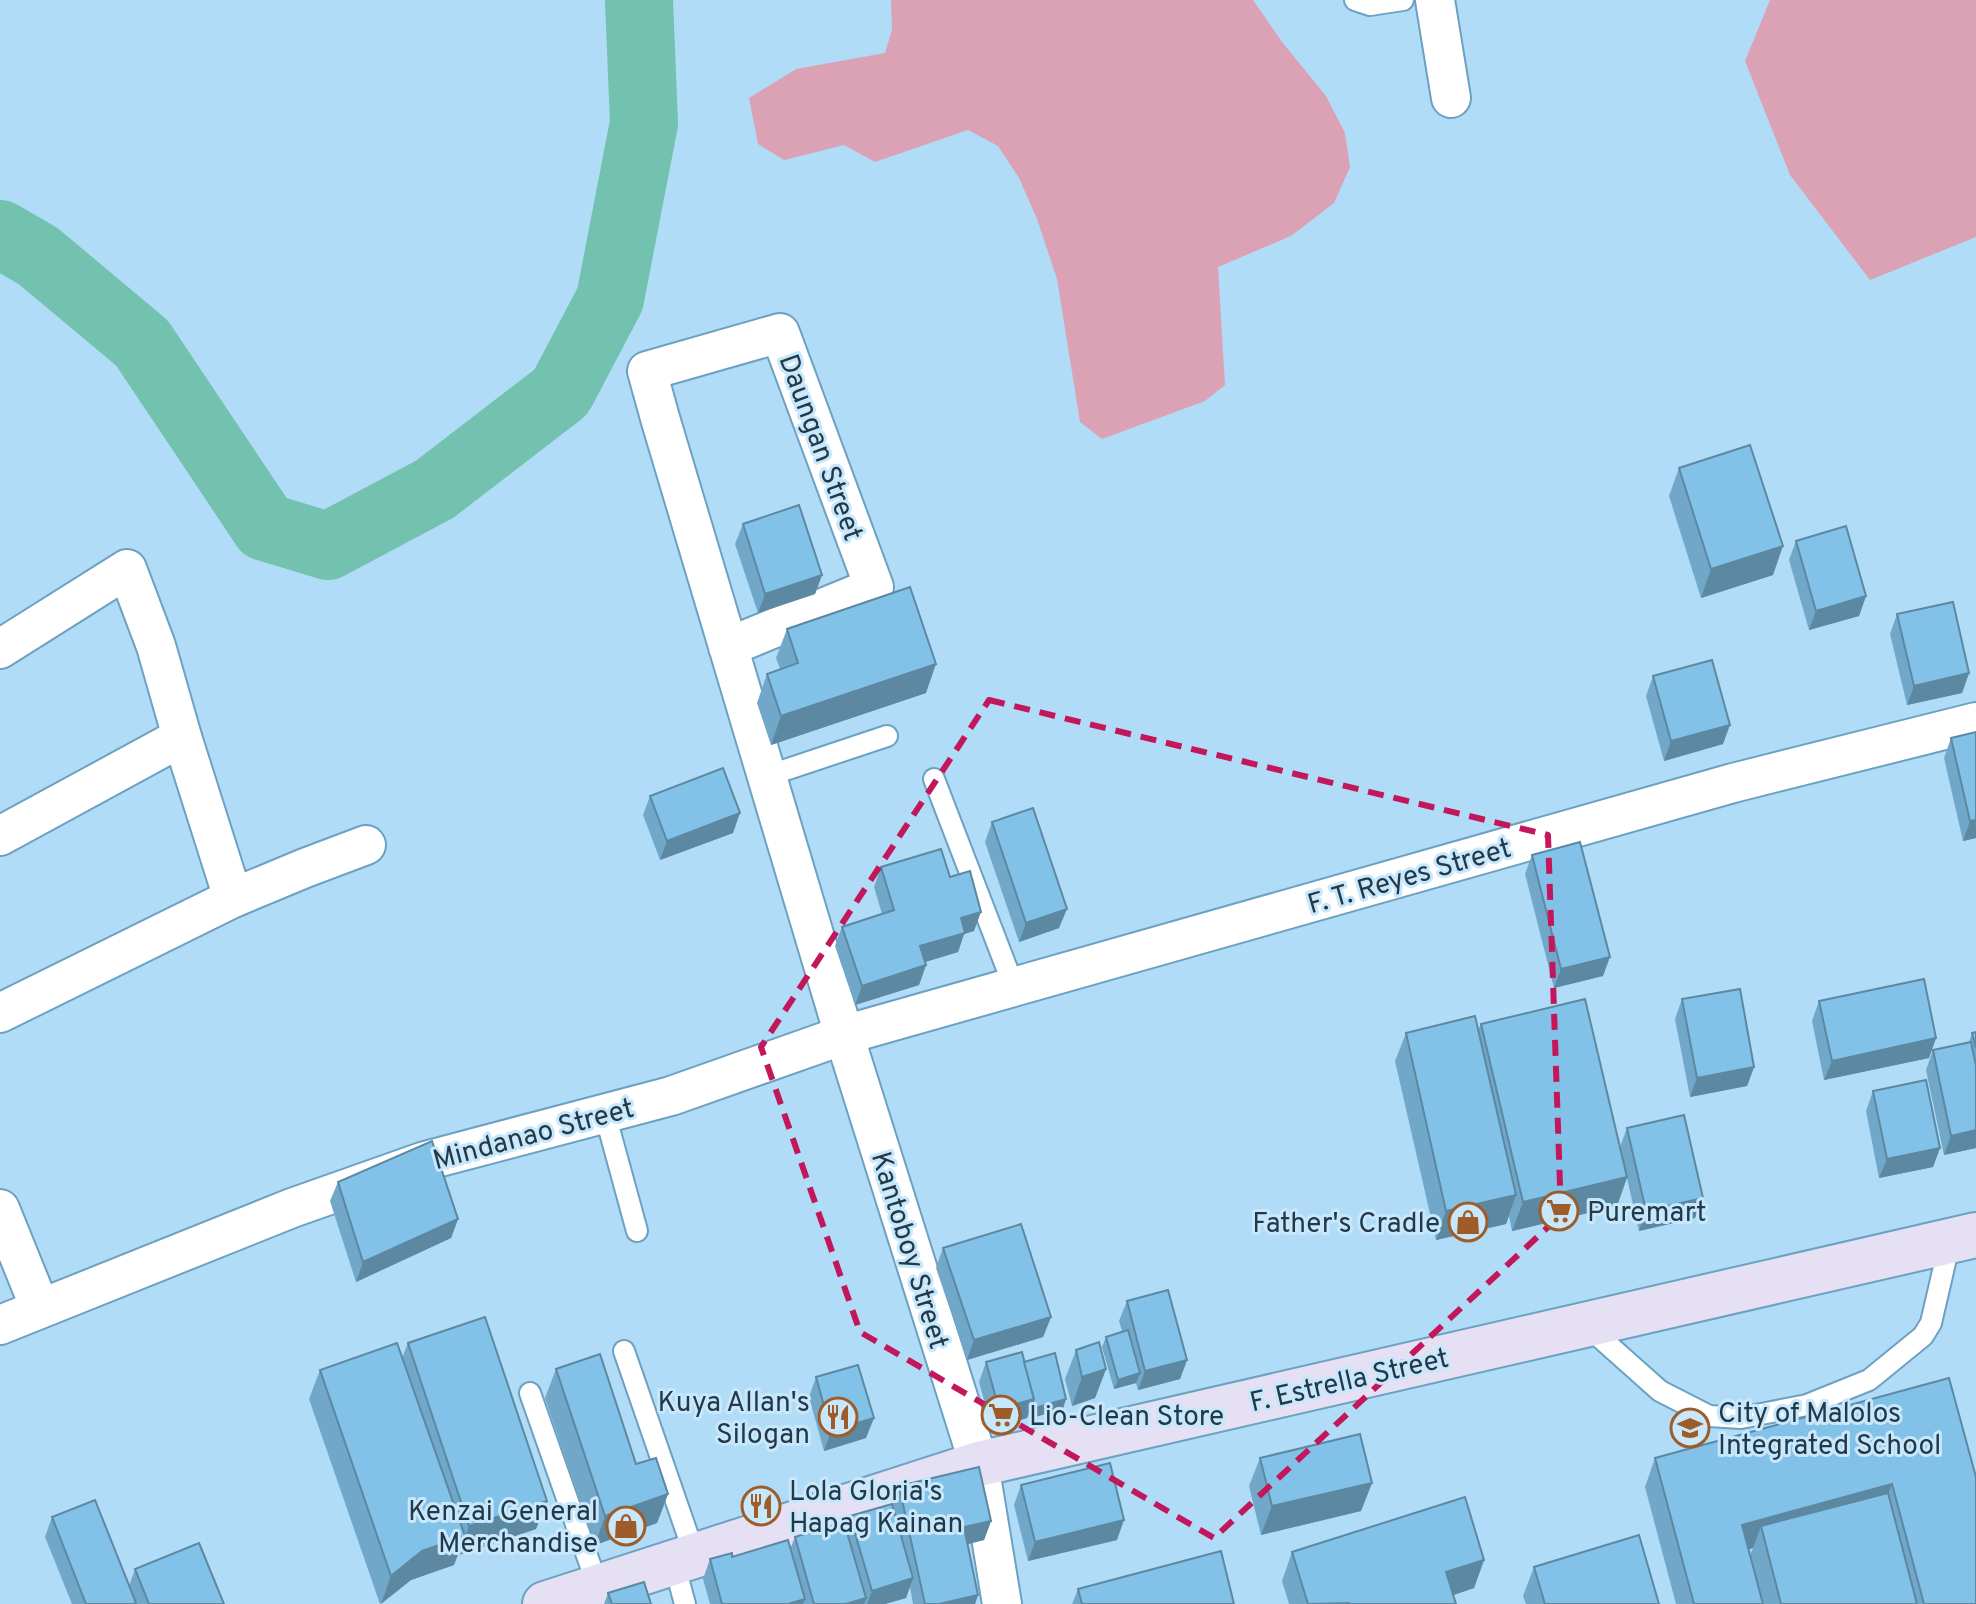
<svg xmlns="http://www.w3.org/2000/svg" width="1976" height="1604" font-family="Overpass,sans-serif">
<style>
.green{fill:#dba1b5}
.lines{fill:none;stroke-linecap:round;stroke-linejoin:round}
.river{stroke:#72c2af;stroke-width:68}
.service-casing{stroke:#6ca1c2;stroke-width:24}
.minor-casing{stroke:#6ca1c2;stroke-width:42}
.secondary-casing{stroke:#6ca1c2;stroke-width:48}
.service{stroke:#fff;stroke-width:20}
.minor{stroke:#fff;stroke-width:38}
.secondary{stroke:#e5e0f3;stroke-width:44}
.wall{fill:#71a7c8}
.shaded-wall{fill:#5c88a2}
.building{fill:#83c2e8;stroke:#5c88a2;stroke-width:2}
.marked{fill:none;stroke:#c2185b;stroke-width:6;stroke-dasharray:16 10;stroke-linejoin:round}
.labels{text-anchor:middle;stroke-width:6;stroke-linejoin:round;paint-order:stroke}
.street-label{font-size:28px;fill:#233947;stroke:#c7e8fc}
.poi-label{font-size:28px;fill:#233947;stroke:#c7e8fc;text-anchor:start}
</style>
<rect width="100%" height="100%" fill="#b1dcf8"/>
<!-- green -->
<g class="green">
<path d="M891,0H1253L1282,42L1326,96L1345,133L1350,167L1334,203L1291,236L1218,267L1225,385L1205,401L1102,439L1080,422L1057,279L1037,219L1019,178L998,146L968,130L875,162L844,145L784,160L758,144L749,98L796,69L885,53L892,30Z"/>
<path d="M1770,0H1976V237L1870,280L1790,175L1745,61Z"/>
</g>
<g class="lines">
<!-- river -->
<path class="river" d="M0,234L38,256L142,343L265,527L328,546L435,489L561,392L610,299L644,123L639,0"/>
<defs>
<g id="service">
<path d="M1355,0L1370,5L1403,0"/>
<path d="M767,776L887,736"/>
<path d="M934,779L1014,987"/>
<path d="M605,1114L637,1231"/>
<path d="M1587,1326L1660,1391L1709,1416L1741,1418L1807,1405L1869,1380L1923,1336L1931,1323L1950,1241"/>
<path d="M624,1351L695,1556"/>
<path d="M530,1393L598,1587"/>
<path d="M674,1563L685,1604"/>
</g>
<g id="minor">
<path d="M1435,0L1451,98"/>
<path d="M728,647L874,587L780,333L647,371L660,418L844,1035L979,1464L1002,1604"/>
<path d="M0,649L127,569L156,646L182,737L233,898"/>
<path d="M0,836L182,737"/>
<path d="M0,1013L233,898L305,868L366,845"/>
<path d="M0,1209L40,1308"/>
<path d="M0,1325L292,1208L425,1161L671,1096L844,1035L1733,783L1976,722"/>
</g>
<path id="secondary" d="M545,1604L979,1464L1976,1235"/>
</defs>
<!-- service casing -->
<use href="#service" class="service-casing"/>
<!-- minor casing -->
<use href="#minor" class="minor-casing"/>
<!-- secondary casing -->
<use href="#secondary" class="secondary-casing"/>
<!-- service -->
<use href="#service" class="service"/>
<!-- minor -->
<use href="#minor" class="minor"/>
<!-- secondary -->
<use href="#secondary" class="secondary"/>
</g>
<!-- wall -->
<g class="wall">
<path d="M1679,468L1773,575L1701,598L1669,496Z"/>
<path d="M743,524L822,575L815,594L758,613L735,544Z"/>
<path d="M1796,541L1866,596L1859,616L1809,630L1789,560Z"/>
<path d="M1897,614L1969,673L1962,693L1907,705L1890,634Z"/>
<path d="M787,629L926,693L771,745L757,703L767,674L780,669L776,658Z"/>
<path d="M1653,676L1723,744L1664,761L1646,696Z"/>
<path d="M1976,732V838L1963,841L1944,758L1951,738Z"/>
<path d="M650,796L733,833L660,860L643,815Z"/>
<path d="M992,822L1059,928L1019,942L985,842Z"/>
<path d="M1532,855L1603,976L1554,988L1525,874Z"/>
<path d="M881,867L974,931L964,934L958,952L925,962L926,965L919,985L855,1005L835,946L842,927L882,914L874,887Z"/>
<path d="M1682,999L1754,1067L1747,1086L1690,1097L1675,1019Z"/>
<path d="M1819,1001L1936,1038L1929,1058L1824,1080L1812,1021Z"/>
<path d="M1481,1024L1620,1147L1627,1128L1695,1218L1639,1231L1627,1178L1617,1206L1512,1231L1509,1216L1506,1224L1436,1240L1395,1061L1406,1033L1478,1030Z"/>
<path d="M1976,1032V1148L1944,1155L1926,1070L1933,1050L1969,1042L1972,1033Z"/>
<path d="M1873,1091L1940,1148L1933,1167L1879,1178L1866,1111Z"/>
<path d="M338,1182L458,1219L451,1238L356,1282L330,1201Z"/>
<path d="M943,1248L1051,1317L1043,1337L967,1360L936,1268Z"/>
<path d="M1127,1301L1187,1360L1180,1379L1138,1390L1136,1383L1114,1389L1102,1347L1106,1337L1122,1331L1119,1321Z"/>
<path d="M408,1343L547,1501L536,1529L459,1555L458,1554L454,1565L411,1580L380,1604L309,1399L320,1370L402,1358Z"/>
<path d="M1076,1350L1106,1369L1095,1398L1072,1406L1065,1379Z"/>
<path d="M986,1362H1024L1063,1409L1031,1418L1030,1412L1027,1418L992,1428L979,1382Z"/>
<path d="M556,1369L636,1464L668,1494L657,1523L595,1545L545,1398Z"/>
<path d="M816,1377L866,1438L824,1451L809,1397Z"/>
<path d="M1260,1458L1372,1483L1361,1511L1261,1535L1249,1486Z"/>
<path d="M1655,1458L1976,1477V1604H1763L1750,1555L1753,1548L1748,1550L1763,1604H1676L1645,1487Z"/>
<path d="M1021,1485L1117,1540L1028,1561L1014,1505Z"/>
<path d="M899,1486L991,1521L984,1540L967,1544L978,1595L975,1604H913L910,1587L906,1598L885,1604H710L703,1579L710,1559L790,1549L795,1537L846,1529L850,1516L892,1504Z"/>
<path d="M52,1517L129,1586L135,1569L224,1604H72L45,1537Z"/>
<path d="M1292,1552L1484,1560L1474,1588L1453,1595L1456,1604H1289L1282,1581Z"/>
<path d="M1534,1567L1659,1604H1526L1523,1596Z"/>
<path d="M1078,1589L1234,1604H1072Z"/>
<path d="M608,1593L651,1604H604Z"/>
</g>
<!-- shaded-wall -->
<g class="shaded-wall">
<path d="M1783,546L1773,575L1701,598L1711,569Z"/>
<path d="M822,575L815,594L758,613L765,594Z"/>
<path d="M1866,596L1859,616L1809,630L1816,611Z"/>
<path d="M936,664L926,693L771,745L781,716Z"/>
<path d="M1969,673L1962,693L1907,705L1914,686Z"/>
<path d="M1730,725L1723,744L1664,761L1671,741Z"/>
<path d="M740,813L733,833L660,860L667,841Z"/>
<path d="M1976,820V838L1963,841L1970,821Z"/>
<path d="M1067,909L1059,928L1019,942L1026,923Z"/>
<path d="M981,912L974,931L964,934L958,952L912,966L920,946L961,918Z"/>
<path d="M1610,957L1603,976L1554,988L1561,969Z"/>
<path d="M926,965L919,985L855,1005L862,986Z"/>
<path d="M1936,1038L1929,1058L1824,1080L1832,1061Z"/>
<path d="M1754,1067L1747,1086L1690,1097L1697,1078Z"/>
<path d="M1976,1130V1148L1944,1155L1951,1136Z"/>
<path d="M1940,1148L1933,1167L1879,1178L1887,1159Z"/>
<path d="M1627,1177L1617,1206L1512,1231L1523,1202Z"/>
<path d="M1516,1195L1506,1224L1436,1240L1446,1211Z"/>
<path d="M1703,1198L1695,1218L1639,1231L1646,1211Z"/>
<path d="M458,1219L451,1238L356,1282L363,1262Z"/>
<path d="M1051,1317L1043,1337L967,1360L974,1340Z"/>
<path d="M1187,1360L1180,1379L1138,1390L1145,1371Z"/>
<path d="M1106,1369L1095,1398L1072,1406L1082,1377Z"/>
<path d="M1140,1373L1136,1383L1114,1389L1118,1380Z"/>
<path d="M1034,1399L1027,1418L992,1428L999,1409Z"/>
<path d="M1066,1399L1063,1409L1031,1418L1035,1408Z"/>
<path d="M874,1418L866,1438L824,1451L831,1431Z"/>
<path d="M1372,1483L1361,1511L1261,1535L1272,1506Z"/>
<path d="M1892,1484L1881,1513L1761,1526L1753,1548L1731,1554L1742,1525Z"/>
<path d="M668,1494L657,1523L595,1545L605,1516Z"/>
<path d="M547,1501L536,1529L459,1555L469,1526Z"/>
<path d="M1124,1520L1117,1540L1028,1561L1035,1542Z"/>
<path d="M991,1521L984,1540L957,1547L964,1527Z"/>
<path d="M465,1536L454,1565L411,1580L381,1604L391,1576L422,1551Z"/>
<path d="M1484,1560L1474,1588L1436,1601L1446,1572Z"/>
<path d="M913,1578L906,1598L885,1604H867L872,1591Z"/>
<path d="M978,1595L975,1604H939Z"/>
<path d="M866,1598L864,1604H846Z"/>
<path d="M805,1599L803,1604H788Z"/>
</g>
<!-- building -->
<g class="building">
<path d="M1750,445L1783,546L1711,569L1679,468Z"/>
<path d="M799,505L822,575L765,594L743,524Z"/>
<path d="M1846,526L1866,596L1816,611L1796,541Z"/>
<path d="M910,587L936,664L781,716L767,674L798,663L787,629Z"/>
<path d="M1953,602L1969,673L1914,686L1897,614Z"/>
<path d="M1712,660L1730,725L1671,741L1653,676Z"/>
<path d="M1976,732V820L1970,821L1951,738Z"/>
<path d="M723,768L740,813L667,841L650,796Z"/>
<path d="M1033,808L1067,909L1026,923L992,822Z"/>
<path d="M1580,842L1610,957L1561,969L1532,855Z"/>
<path d="M941,849L950,877L970,871L981,912L961,918L965,933L920,946L926,965L862,986L842,927L894,910L881,867Z"/>
<path d="M1924,979L1936,1038L1832,1061L1819,1001Z"/>
<path d="M1740,989L1754,1067L1697,1078L1682,999Z"/>
<path d="M1585,999L1627,1177L1523,1202L1481,1024Z"/>
<path d="M1475,1016L1516,1195L1446,1211L1406,1033Z"/>
<path d="M1976,1032V1048L1972,1033Z"/>
<path d="M1971,1042L1976,1066V1130L1951,1136L1933,1050Z"/>
<path d="M1926,1080L1940,1148L1887,1159L1873,1091Z"/>
<path d="M1684,1115L1703,1198L1646,1211L1627,1128Z"/>
<path d="M432,1141L458,1219L363,1262L338,1182Z"/>
<path d="M1021,1224L1051,1317L974,1340L943,1248Z"/>
<path d="M1168,1290L1187,1360L1145,1371L1127,1301Z"/>
<path d="M485,1317L547,1501L469,1526L408,1343Z"/>
<path d="M1128,1330L1140,1373L1118,1380L1106,1337Z"/>
<path d="M1099,1342L1106,1369L1082,1377L1076,1350Z"/>
<path d="M397,1343L465,1536L422,1551L391,1576L320,1370Z"/>
<path d="M1022,1352L1034,1399L999,1409L986,1362Z"/>
<path d="M1055,1353L1066,1399L1035,1408L1033,1402L1034,1399L1024,1362Z"/>
<path d="M600,1354L636,1464L656,1458L668,1494L605,1516L556,1369Z"/>
<path d="M858,1365L874,1418L831,1431L816,1377Z"/>
<path d="M1949,1378L1976,1477V1604H1924L1892,1484L1742,1525L1763,1604H1694L1655,1458Z"/>
<path d="M1360,1434L1372,1483L1272,1506L1260,1458Z"/>
<path d="M1110,1463L1124,1520L1035,1542L1021,1485Z"/>
<path d="M979,1467L991,1521L964,1527L978,1595L939,1604H925L899,1486Z"/>
<path d="M1888,1493L1917,1604H1781L1761,1526Z"/>
<path d="M1465,1497L1484,1560L1446,1572L1456,1604H1349V1603L1308,1604L1292,1552Z"/>
<path d="M95,1500L136,1603L133,1604H86L52,1517Z"/>
<path d="M892,1504L913,1578L872,1591L850,1516Z"/>
<path d="M844,1522L866,1598L846,1604H814L795,1537Z"/>
<path d="M1639,1535L1659,1604H1545L1534,1567Z"/>
<path d="M788,1540L805,1599L788,1604H722L710,1559L732,1553V1557Z"/>
<path d="M199,1543L224,1604H149L135,1569Z"/>
<path d="M1221,1551L1234,1604H1082L1078,1589Z"/>
<path d="M644,1582L651,1604H612L608,1593Z"/>
</g>
<!-- marked area -->
<path class="marked" d="M989,700L1548,835L1561,1215L1214,1538L860,1332L761,1047Z"/>
<!-- icons -->
<defs>
<symbol id="supermarket-ring" viewBox="-11 -11 22 22"><circle r="9.5" fill="#c7e8fc" stroke="#9e5d28" stroke-width="1.5"/><path d="M-6-5.5h2.5l.6 2H6L4.5 2H-2.5L-4.4-4H-6ZM-1.5 3.2a1.3 1.3 0 1 0 .1 0ZM3 3.2a1.3 1.3 0 1 0 .1 0Z" fill="#9e5d28"/></symbol>
<symbol id="shop-ring" viewBox="-11 -11 22 22"><circle r="9.5" fill="#c7e8fc" stroke="#9e5d28" stroke-width="1.5"/><path d="M-5-2.5h2.3a2.7 3.5 0 0 1 5.4 0H5L5.5 6h-11ZM-1.5-2.5h3a1.5 2.3 0 0 0-3 0Z" fill="#9e5d28"/></symbol>
<symbol id="restaurant-ring" viewBox="-11 -11 22 22"><circle r="9.5" fill="#c7e8fc" stroke="#9e5d28" stroke-width="1.5"/><path d="M-5-6h1v4h1v-4h1v4h1v-4h1v5L-1.5 .5V6h-2V.5L-5-1ZM5-6V6H3V1.5H1.5Q1.5-4 5-6Z" fill="#9e5d28"/></symbol>
<symbol id="school-ring" viewBox="-11 -11 22 22"><circle r="9.5" fill="#c7e8fc" stroke="#9e5d28" stroke-width="1.5"/><path d="M0-5L7-2L0 1L-7-2ZM-4 1L0 2.5L4 1V4Q0 6-4 4Z" fill="#9e5d28"/></symbol>
</defs>
<g fill-rule="evenodd">
<use href="#supermarket-ring" x="1537" y="1189" width="44" height="44"/>
<use href="#shop-ring" x="1446" y="1200" width="44" height="44"/>
<use href="#supermarket-ring" x="979" y="1393" width="44" height="44"/>
<use href="#restaurant-ring" x="816" y="1395" width="44" height="44"/>
<use href="#school-ring" x="1668" y="1406" width="44" height="44"/>
<use href="#restaurant-ring" x="739" y="1484" width="44" height="44"/>
<use href="#shop-ring" x="604" y="1504" width="44" height="44"/>
</g>
<g class="labels">
<!-- street labels -->
<g class="street-label">
<text transform="translate(822 447) rotate(70)" y="10">Daungan Street</text>
<text transform="translate(1409 875) rotate(-16)" y="10">F. T. Reyes Street</text>
<text transform="translate(533 1133) rotate(-15)" y="10">Mindanao Street</text>
<text transform="translate(911 1250) rotate(73)" y="10">Kantoboy Street</text>
<text transform="translate(1349 1379) rotate(-13)" y="10">F. Estrella Street</text>
</g>
<!-- poi labels -->
<g class="poi-label">
<text x="1587" y="1221">Puremart</text>
<text x="1440" y="1232" text-anchor="end">Father's Cradle</text>
<text x="810" y="1411" text-anchor="end">Kuya Allan's<tspan x="810" dy="32">Silogan</tspan></text>
<text x="1718" y="1422">City of Malolos<tspan x="1718" dy="32">Integrated School</tspan></text>
<text x="1029" y="1425">Lio-Clean Store</text>
<text x="789" y="1500">Lola Gloria's<tspan x="789" dy="32">Hapag Kainan</tspan></text>
<text x="598" y="1520" text-anchor="end">Kenzai General<tspan x="598" dy="32">Merchandise</tspan></text>
</g>
</g>
</svg>
